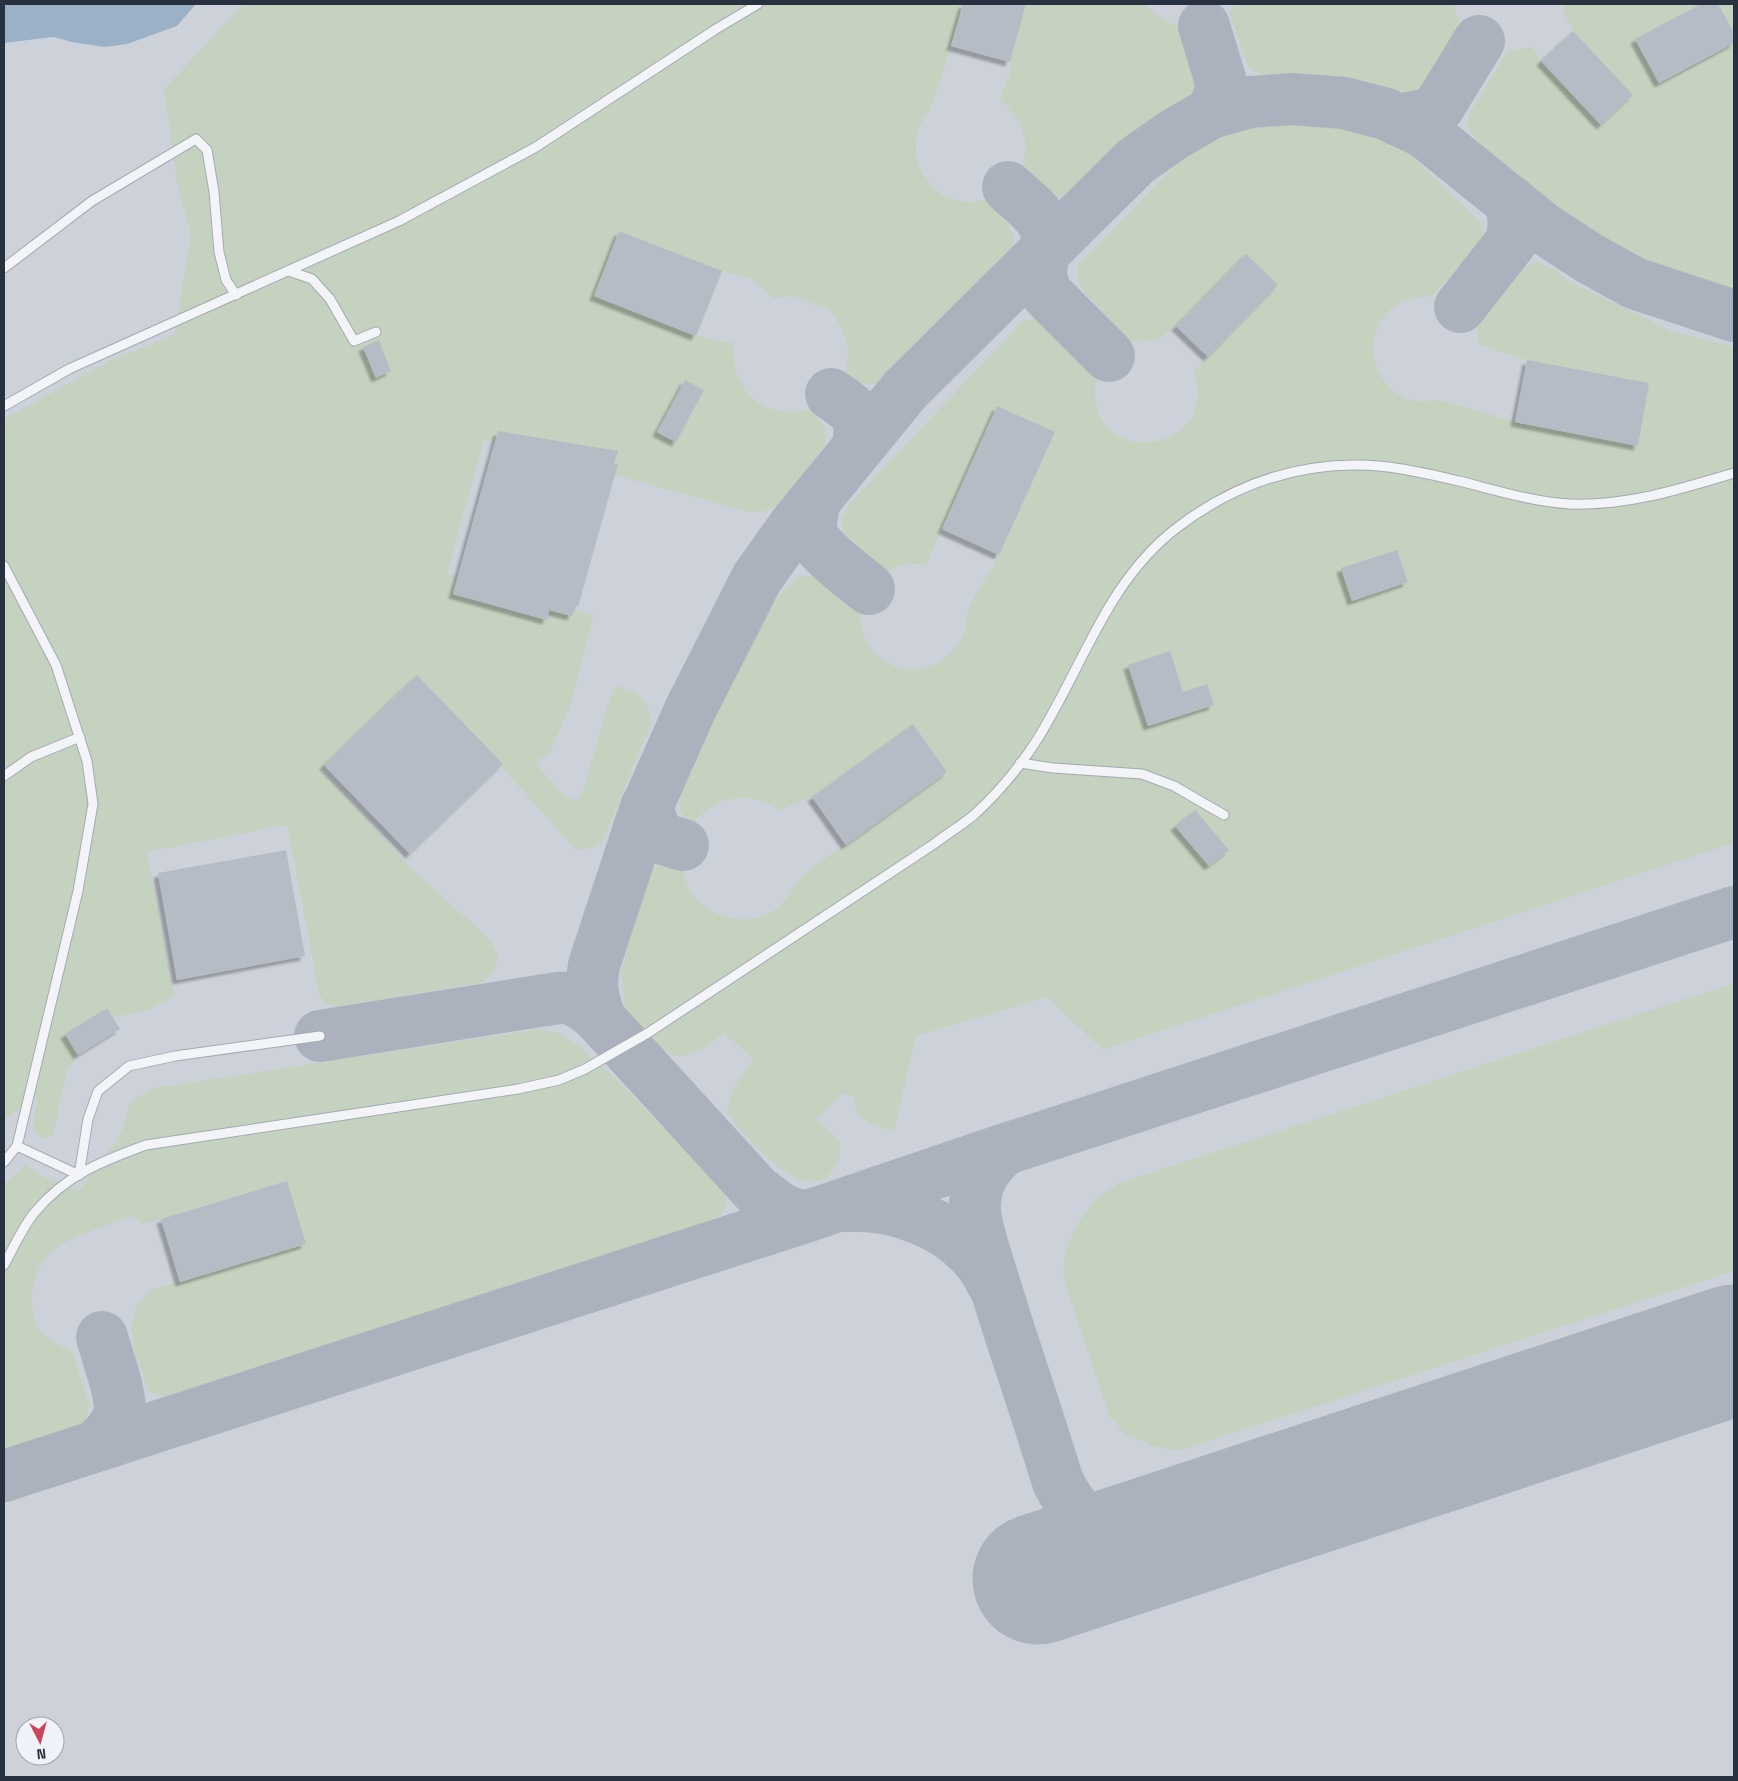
<svg xmlns="http://www.w3.org/2000/svg" width="1738" height="1781" font-family="'Space Grotesk',sans-serif">
<style>
.built{fill:#cdd2da;fill-rule:evenodd}
.green{fill:#c5d2c0;fill-rule:evenodd}
.water{fill:#9bb1c8}
.lines{fill:none;stroke-linecap:round;stroke-linejoin:round}
.taxiway{stroke:#acb2bd;stroke-width:52}
.runway{stroke:#acb2bd;stroke-width:131}
.building{fill:#b6bcc5;filter:url(#shadow)}
.lane-casing{stroke:#a4aab2;stroke-width:11}
.lane{stroke:#f2f4f7;stroke-width:9}
</style>
<defs>
<filter id="shadow"><feDropShadow dx="-4.5" dy="4.5" stdDeviation="1" flood-color="#0004"/></filter>
</defs>
<rect width="100%" height="100%" fill="#dfe3e8"/>
<!-- built -->
<path class="built" d="M196,4H1734V1777H4V43L54,37L71,42L177,26ZM25,1726H55V1756H25Z"/>
<!-- green -->
<g class="green">
<path d="M243,4H1146C1155,19 1172,25 1189,27L1197,80L1195,90L1190,98L1157,119L1124,143L1093,172L1074,193L1067,197L1060,198L1054,196L1023,165C1030,136 1021,118 999,99L1010,73V62L951,46C945,66 939,86 932,105C930,111 925,116 922,121C910,146 916,174 937,191C953,203 971,204 989,199C1001,215 1023,235 1011,256L933,330L882,382L868,385L860,383L846,372L848,351L846,339L839,323L829,310L793,296L774,298L751,279L722,271L697,336L733,343C731,390 762,421 810,409C822,424 828,424 825,445L781,503C768,512 760,513 745,511L484,439L447,574L594,615L571,704L549,754L535,762L564,796L576,801L584,788L609,700L616,686C641,693 645,697 652,721L603,841L590,848L576,850L422,679L322,770L410,867L488,938L498,954L495,970L484,982L339,1007L325,1004L319,993L287,825L147,852L174,996L150,1010L113,1017L106,1008L65,1034L78,1055L67,1071L53,1135L42,1139L33,1130L37,1096L4,1120V419L109,361L174,335L191,236L177,182L164,89ZM685,380L676,442H675L657,432Z"/>
<path d="M1236,4H1454L1456,14L1461,23C1455,36 1428,86 1417,92C1415,93 1412,93 1409,94C1374,87 1340,75 1303,73C1284,71 1262,82 1248,66L1229,12Z"/>
<path d="M1564,4H1734V292L1653,265L1600,237L1548,203L1512,176L1474,137L1468,128L1469,114L1508,50L1523,49L1531,46L1541,61L1573,31L1563,11Z"/>
<path d="M1289,124H1329L1367,131L1406,151L1481,222L1483,237L1473,251L1432,296C1409,297 1389,304 1378,326C1364,354 1381,391 1411,400C1422,403 1432,399 1442,401C1466,406 1491,415 1515,422L1527,360L1480,345L1475,325L1524,267L1538,262L1552,268L1569,281L1674,332L1734,347V843L1103,1050L1047,997L916,1036L894,1131C882,1128 861,1122 856,1110C854,1107 855,1101 854,1098L843,1093L816,1119L840,1141C841,1160 838,1166 825,1180C819,1180 812,1182 806,1181C778,1175 744,1135 727,1113C729,1088 741,1079 753,1059L724,1033L704,1048L684,1056L672,1055L655,1045L632,1022L626,1013L621,972L649,872L661,864L682,867C684,876 686,884 691,892C708,919 750,928 776,909C790,898 795,882 808,871C819,861 834,853 846,845L812,797L779,810C773,807 767,803 761,801C735,792 711,803 694,822L681,814L679,803L683,782L752,637L782,591L801,576H817L860,613C861,632 868,651 886,662C915,679 950,664 963,635C967,625 966,614 970,605C978,587 991,572 999,555L942,529L926,565C911,563 900,565 886,571L843,533L841,519L851,502L1023,321C1031,319 1039,318 1047,322C1062,332 1085,360 1097,375C1076,469 1221,462 1194,372L1207,357L1176,326L1156,341L1144,340L1131,342L1084,292L1078,279L1077,267L1088,255L1178,162L1216,139L1252,127Z"/>
<path d="M1734,983V1271L1178,1451L1153,1446L1125,1434L1109,1415L1063,1277L1065,1251L1076,1226L1095,1199L1119,1183Z"/>
<path d="M540,1029L558,1033L575,1043L617,1080L725,1191C728,1211 725,1213 708,1222L182,1395L162,1397L148,1391L133,1345L131,1324L138,1304L150,1290L180,1282L161,1219L141,1224L133,1216C112,1224 78,1234 59,1246C36,1261 27,1291 34,1316C35,1320 36,1325 38,1327C45,1339 60,1345 72,1351L89,1402L87,1418L75,1430L4,1453V1184L26,1164L41,1176L79,1191L117,1140L123,1127L130,1102L154,1088Z"/>
</g>
<!-- water -->
<path class="water" d="M4,4H196L177,26L127,44L105,47L71,42L54,37L4,43Z"/>
<g class="lines">
<!-- taxiway -->
<g class="taxiway">
<path d="M1204,26L1221,82C1221,94 1217,103 1211,113"/>
<path d="M1398,120L1429,114L1438,108L1479,41"/>
<path d="M1008,187C1019,198 1037,210 1044,225C1047,233 1047,241 1047,249"/>
<path d="M1044,252C1041,270 1039,277 1047,294L1109,356"/>
<path d="M1460,307L1511,242C1515,225 1514,217 1510,201"/>
<path d="M831,394C856,411 863,415 858,447"/>
<path d="M815,500C813,511 809,524 813,535C819,552 855,577 869,589"/>
<path d="M646,807L655,829L663,839L683,845"/>
<path d="M600,1019C593,997 590,988 594,965L643,816L690,710L757,578L794,526L905,390L1136,161L1173,135L1211,113L1250,102L1293,99L1344,103L1386,114L1424,132L1543,228L1589,258L1634,283L1734,316"/>
<path d="M320,1036L545,1000C551,1000 559,997 565,998C579,1000 591,1010 600,1019L757,1191C778,1206 781,1213 808,1216"/>
<path d="M1003,1150C987,1167 977,1177 975,1202C973,1223 986,1255 992,1276C1013,1345 1037,1413 1058,1482C1080,1525 1096,1531 1140,1545"/>
<path d="M846,1206C895,1203 951,1224 981,1264C985,1269 988,1275 991,1281"/>
<path d="M96,1446C105,1437 116,1427 119,1414C123,1397 107,1356 102,1337"/>
<path d="M4,1476L808,1216L1003,1150L1734,912"/>
</g>
<!-- runway -->
<path class="runway" d="M1038,1579L1734,1350"/>
</g>
<!-- building -->
<g class="building">
<path d="M963,4H1026L1010,62L951,46Z"/>
<path d="M1701,4H1718L1734,33V43L1659,83L1635,39Z"/>
<path d="M1573,31L1633,95L1601,125L1541,61Z"/>
<path d="M619,231L722,271L696,336L594,296Z"/>
<path d="M1246,254L1278,285L1208,357L1176,326Z"/>
<path d="M379,340L391,371L376,378L363,347Z"/>
<path d="M1527,360L1649,383L1638,446L1515,422Z"/>
<path d="M685,380L704,390L676,442L657,432Z"/>
<path d="M997,406L1055,432L999,555L942,529Z"/>
<path d="M498,431L618,451L614,463L618,464L578,607L575,605L572,616L549,610L547,620L453,594Z"/>
<path d="M1397,550L1408,582L1352,601L1341,568Z"/>
<path d="M1170,651L1183,692L1207,684L1214,705L1148,726L1128,665Z"/>
<path d="M417,675L503,764L410,854L324,765Z"/>
<path d="M913,724L947,772L846,845L812,797Z"/>
<path d="M1195,810L1229,850L1209,866L1175,826Z"/>
<path d="M286,850L305,956L177,980L158,873Z"/>
<path d="M107,1008L120,1029L78,1055L65,1034Z"/>
<path d="M287,1181L306,1244L180,1282L161,1219Z"/>
</g>
<g class="lines">
<defs>
<g id="lane">
<path d="M4,268L92,201L196,139L207,150L214,192L219,252L226,280L236,295"/>
<path d="M289,271L312,279L330,299L354,341L376,332"/>
<path d="M4,406L69,369L399,221L536,147L716,29L758,4"/>
<path d="M4,566L56,665L87,761L93,804L78,891L17,1146L79,1175L88,1119L98,1091L129,1066L175,1056L320,1036"/>
<path d="M1020,763L1053,768L1142,774L1174,786L1224,815"/>
<path d="M4,776L31,757L80,737"/>
<path d="M4,1162L17,1146"/>
<path d="M4,1265C13,1249 23,1226 35,1212C66,1175 102,1161 146,1145L518,1089L559,1080L585,1069L648,1033L934,844C947,834 962,825 974,815C997,794 1018,769 1035,743C1082,670 1106,581 1178,527C1229,488 1288,466 1352,465C1388,464 1424,473 1459,481C1495,490 1533,502 1570,504C1627,506 1681,489 1734,473"/>
</g>
</defs>
<!-- lane casing -->
<use href="#lane" class="lane-casing"/>
<!-- lane -->
<use href="#lane" class="lane"/>
</g>
<!-- border -->
<rect width="1738" height="1781" fill="none" stroke="#28313f" stroke-width="10"/>
<!-- north arrow -->
<g transform="translate(40 1741) rotate(174)"><circle r="24" fill="#eff2f6" stroke="#9fa5ad"/>
<path d="M0-4L9 19L0 12L-9 19Z" fill="#cc465b"/>
<text y="-8" font-size="14" font-weight="bold" text-anchor="middle" fill="#28313f">N</text>
</g>
</svg>
